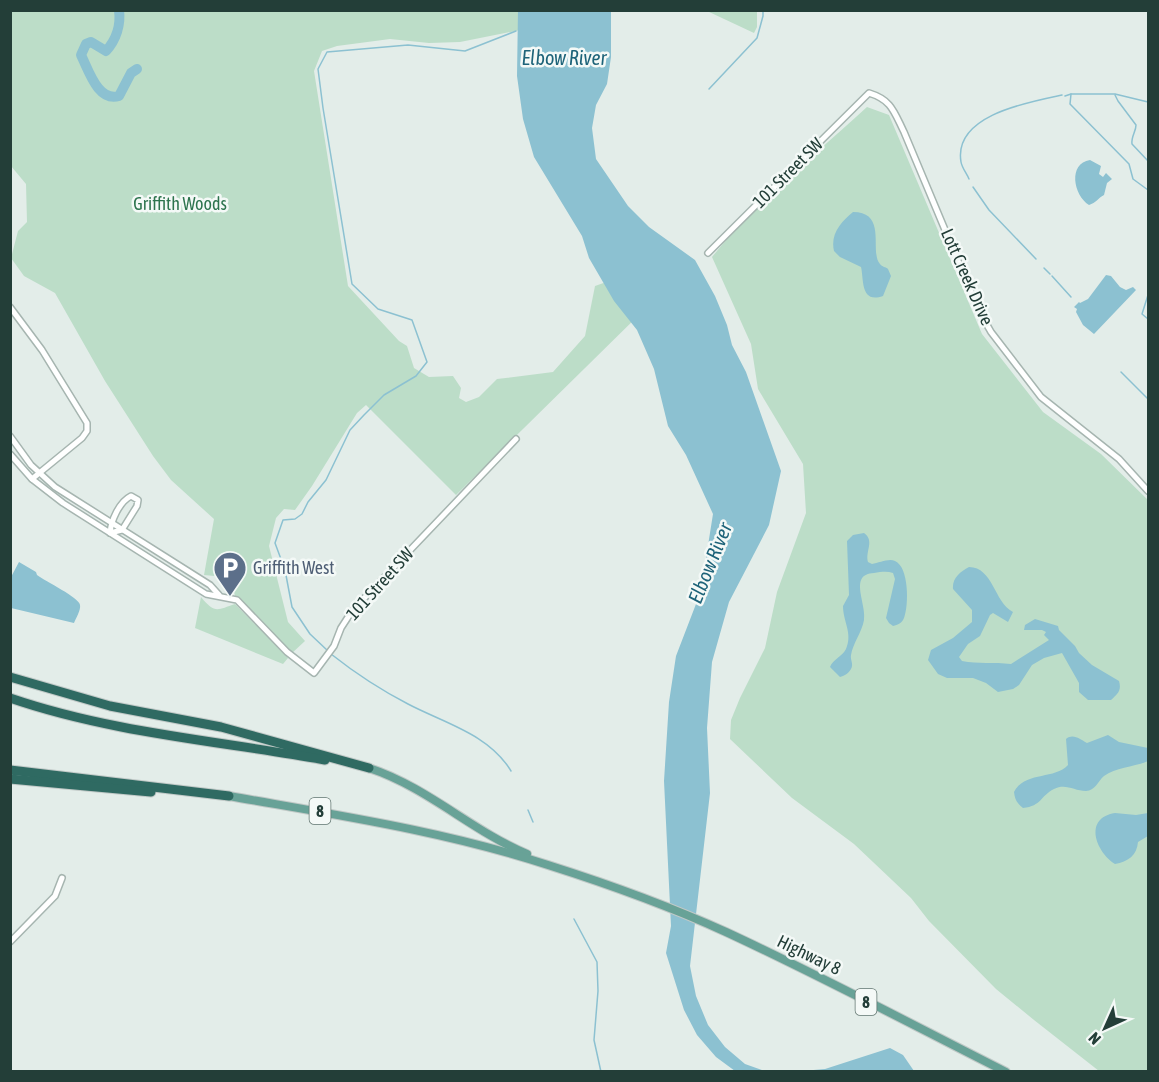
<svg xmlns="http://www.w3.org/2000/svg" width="1159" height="1082" font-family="'Asap Condensed',sans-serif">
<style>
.green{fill:#bcddc8}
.water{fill:#8cc1d1}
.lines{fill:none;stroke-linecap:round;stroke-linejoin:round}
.stream{stroke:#8cc1d1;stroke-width:1.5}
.river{stroke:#8cc1d1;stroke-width:10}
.street-casing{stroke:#a6b5b0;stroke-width:8}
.primary-casing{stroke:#c1c9c7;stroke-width:10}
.highway-casing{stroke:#c1c9c7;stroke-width:11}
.street{stroke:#fff;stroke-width:5}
.primary{stroke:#68a297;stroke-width:8}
.highway{stroke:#2f6a62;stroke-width:9}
.labels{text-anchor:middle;stroke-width:5;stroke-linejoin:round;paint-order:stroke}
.shield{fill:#f4f9f7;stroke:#627671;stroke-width:1.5}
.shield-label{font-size:16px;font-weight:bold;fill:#233e38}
.street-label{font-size:18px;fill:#233e38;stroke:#f4f9f7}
.park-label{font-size:18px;fill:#2d744e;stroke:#f4f9f7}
.service-label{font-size:18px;fill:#4e5e75;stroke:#f4f9f7;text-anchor:start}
.water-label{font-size:20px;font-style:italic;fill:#1d6379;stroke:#f4f9f7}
</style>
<rect width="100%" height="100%" fill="#e3ede9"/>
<!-- green -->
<g class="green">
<path d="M10,11H557L550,24L460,42L429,43L390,39L337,46L322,51L314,71L348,286L399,341L407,346L414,368L429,377L453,376L461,388L459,398L466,402L479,397L497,379L553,372L585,336L595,286L612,280L646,308L456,495L366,405L357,413L312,486L295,510L284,509L276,518L269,546L288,622L305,641L291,654L235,596L232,583L225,577L204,575L214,519L171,480L153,456L105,381L55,293L24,276L11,258L18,231L27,222L26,184L11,166Z"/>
<path d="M707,11H757V27L754,33Z"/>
<path d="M867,107L889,115L982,334L1043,412L1101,454L1148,500V1071H1099L1034,1020L996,989L929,921L911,898L854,844L792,798L730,739L731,720L740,698L765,648L777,592L806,513L803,464L758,389L751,344L712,257C757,201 815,155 867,107Z"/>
<path d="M201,597C215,614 217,610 235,604L288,658L283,664L195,628Z"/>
</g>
<!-- water -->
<g class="water">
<path d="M518,10L611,11V57L607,84L596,105L592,128L596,159L628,206L649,227L695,260L715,296L727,325L732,345L746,372L781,471L769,525L729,602L712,662L707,728L710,793L690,966L696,996L708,1025L725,1047L745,1064L765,1071H735L716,1057L697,1035L684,1010L666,953L671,926L664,781L669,702L676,656L696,604L706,558L713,514L686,455L668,426L654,369L637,330L614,301L589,258L582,236L534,157L523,119L517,76Z"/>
<path d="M1090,160L1101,166L1099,174L1103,177L1106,173L1112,179L1107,183L1104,195C1098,198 1096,203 1089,205C1073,195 1068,163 1090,160Z"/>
<path d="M853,212C888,212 869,252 880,264C882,267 886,267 888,269L891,276L883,296C860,304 864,279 861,267L840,257L834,251C830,234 841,222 853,212Z"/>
<path d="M1106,275L1111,276L1120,287L1126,290L1133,287L1136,290L1094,334L1083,325L1076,312L1077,309L1074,307L1079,302L1080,303L1088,299Z"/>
<path d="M864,533C875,541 865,551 868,562L872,564C879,563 889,558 895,561C909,567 909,605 904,618C902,623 898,625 893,626L889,623L886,618L895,579L893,573C887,571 881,572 874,573C848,574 867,604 864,620C862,632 853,643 851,655C850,660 854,664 851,669C848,674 844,676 840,677L830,667C833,659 842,657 846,649C853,633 843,622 843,606L849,595L847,541L853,535Z"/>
<path d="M19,562L36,572L37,575C45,581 80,598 80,605C81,610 76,618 74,623L11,608V577Z"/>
<path d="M969,567C993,567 994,602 1013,612L1008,622L993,613L990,615L980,636L968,644L959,657L962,661C978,664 994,662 1011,664L1049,640L1044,635L1046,632L1042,630H1024L1025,625L1035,619L1058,626L1059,630L1075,646L1079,653L1092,665L1119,681C1122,691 1117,694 1111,700H1088L1079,692V683L1062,653L1044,658L1032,665L1019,685L1013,689L998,692L986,683L973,678H947L938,674L928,660L931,650L953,638L972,622V610L953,589C952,578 960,572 969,567Z"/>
<path d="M1108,735L1119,742L1148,748V761C1135,767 1116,767 1104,776C1098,781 1095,791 1086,791C1074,791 1066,783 1054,789C1040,796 1042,806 1023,808C1017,803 1015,800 1014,792C1025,771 1054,780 1068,765L1066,739C1073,733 1080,739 1087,743Z"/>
<path d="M1115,813L1136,815L1148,813V836L1138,842C1137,855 1128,862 1115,864C1096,852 1083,818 1115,813Z"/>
<path d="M890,1048L903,1055L914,1071H802L825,1069Z"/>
</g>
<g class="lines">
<!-- stream -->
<g class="stream">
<path d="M709,89L757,38L763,16V10"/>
<path d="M1071,94L1070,104L1129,164L1133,179L1148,190"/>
<path d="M1115,95L1118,101L1136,125C1136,132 1131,136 1132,144L1148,161"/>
<path d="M1065,96L1071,94H1115L1148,102"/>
<path d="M969,179C967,174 962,168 961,162C953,115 1029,102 1062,95"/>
<path d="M973,187L989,210L1036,259"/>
<path d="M1044,268L1050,274"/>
<path d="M1052,276L1071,297"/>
<path d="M1148,295L1142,314L1148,319"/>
<path d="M1121,372L1148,399"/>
<path d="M328,651L310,634L292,607L285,570L275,543L283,520L295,519L302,514L308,502L326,480L350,430L364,415L384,395L416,376L427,362L412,320L378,309L352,284L323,108L318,69L327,52L408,45L465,51L516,31"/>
<path d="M331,654C355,673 381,690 408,704C444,723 489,734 511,771"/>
<path d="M528,810L533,822"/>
<path d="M574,919L597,962L598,991L594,1040L601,1072"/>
</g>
<!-- river -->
<path class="river" d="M119,10C121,25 116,40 106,51L91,42L86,44L81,55C89,71 98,102 119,96L131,73L137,69"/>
<defs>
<g id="street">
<path d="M708,253L869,93C892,100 894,112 904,132L979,311L991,332L1041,397L1119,459L1148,491"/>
<path d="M10,307L42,350L87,423V431L82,438L32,479"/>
<path d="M10,436L31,465L55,487L210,585L219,595"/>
<path d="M10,454L32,479L63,503L206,594L237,600L287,652L314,673L334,646L341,628L352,611L516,439"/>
<path d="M131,496L138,500L137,506L122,530L110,533C111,521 119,502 131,496Z"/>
<path d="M10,942L55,896L62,878"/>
</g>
<g id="primary">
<path d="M369,768C427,787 472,831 527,854"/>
<path d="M229,796C336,815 444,831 548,865C608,884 669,906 726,932C821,976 913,1025 1006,1072"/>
</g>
<g id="highway">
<path d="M10,677L110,706L221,727L369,768"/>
<path d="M10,698C112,733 220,741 325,760"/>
<path d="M10,770L229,796"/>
<path d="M10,779L151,792"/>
</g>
</defs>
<!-- street casing -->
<use href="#street" class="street-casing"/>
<!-- primary casing -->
<use href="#primary" class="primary-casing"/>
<!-- highway casing -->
<use href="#highway" class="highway-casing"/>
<!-- street -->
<use href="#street" class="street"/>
<!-- primary -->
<use href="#primary" class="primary"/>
<!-- highway -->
<use href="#highway" class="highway"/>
</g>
<!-- icons -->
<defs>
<symbol id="parking-pin" viewBox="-11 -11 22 30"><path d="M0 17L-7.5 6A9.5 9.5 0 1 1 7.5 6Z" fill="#5c6f8a" stroke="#f4f9f7"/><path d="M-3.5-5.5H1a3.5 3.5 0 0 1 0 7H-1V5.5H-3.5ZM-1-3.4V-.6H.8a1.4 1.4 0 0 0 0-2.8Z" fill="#fff"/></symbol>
</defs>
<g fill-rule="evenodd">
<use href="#parking-pin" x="211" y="549" width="38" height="52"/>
</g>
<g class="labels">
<!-- shield labels -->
<g class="shield">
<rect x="309.5" y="798" width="21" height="26" rx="4.5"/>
<rect x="855.5" y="989" width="21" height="26" rx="4.5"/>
</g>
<g class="shield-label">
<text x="320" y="817">8</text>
<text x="866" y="1008">8</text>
</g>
<!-- street labels -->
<g class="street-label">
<text transform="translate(788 173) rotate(-45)" y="6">101 Street SW</text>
<text transform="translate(967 277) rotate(66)" y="6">Lott Creek Drive</text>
<text transform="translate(380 584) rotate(-48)" y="6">101 Street SW</text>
<text transform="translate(809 955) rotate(26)" y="6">Highway 8</text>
</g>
<!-- park labels -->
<g class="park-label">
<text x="180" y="210">Griffith Woods</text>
</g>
<!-- service labels -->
<g class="service-label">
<text x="253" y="574">Griffith West</text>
</g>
<!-- water labels -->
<g class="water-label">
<text x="564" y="65">Elbow River</text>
<text transform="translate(710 563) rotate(-68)" y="7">Elbow River</text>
</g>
</g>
<!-- border -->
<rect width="1159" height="1082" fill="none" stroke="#233e38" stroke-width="24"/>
<!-- north arrow -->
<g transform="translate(1105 1028) rotate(225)" stroke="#f4f9f7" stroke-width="4.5" paint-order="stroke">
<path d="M0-4.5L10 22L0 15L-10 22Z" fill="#233e38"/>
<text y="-9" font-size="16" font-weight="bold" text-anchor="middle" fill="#233e38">N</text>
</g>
</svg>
